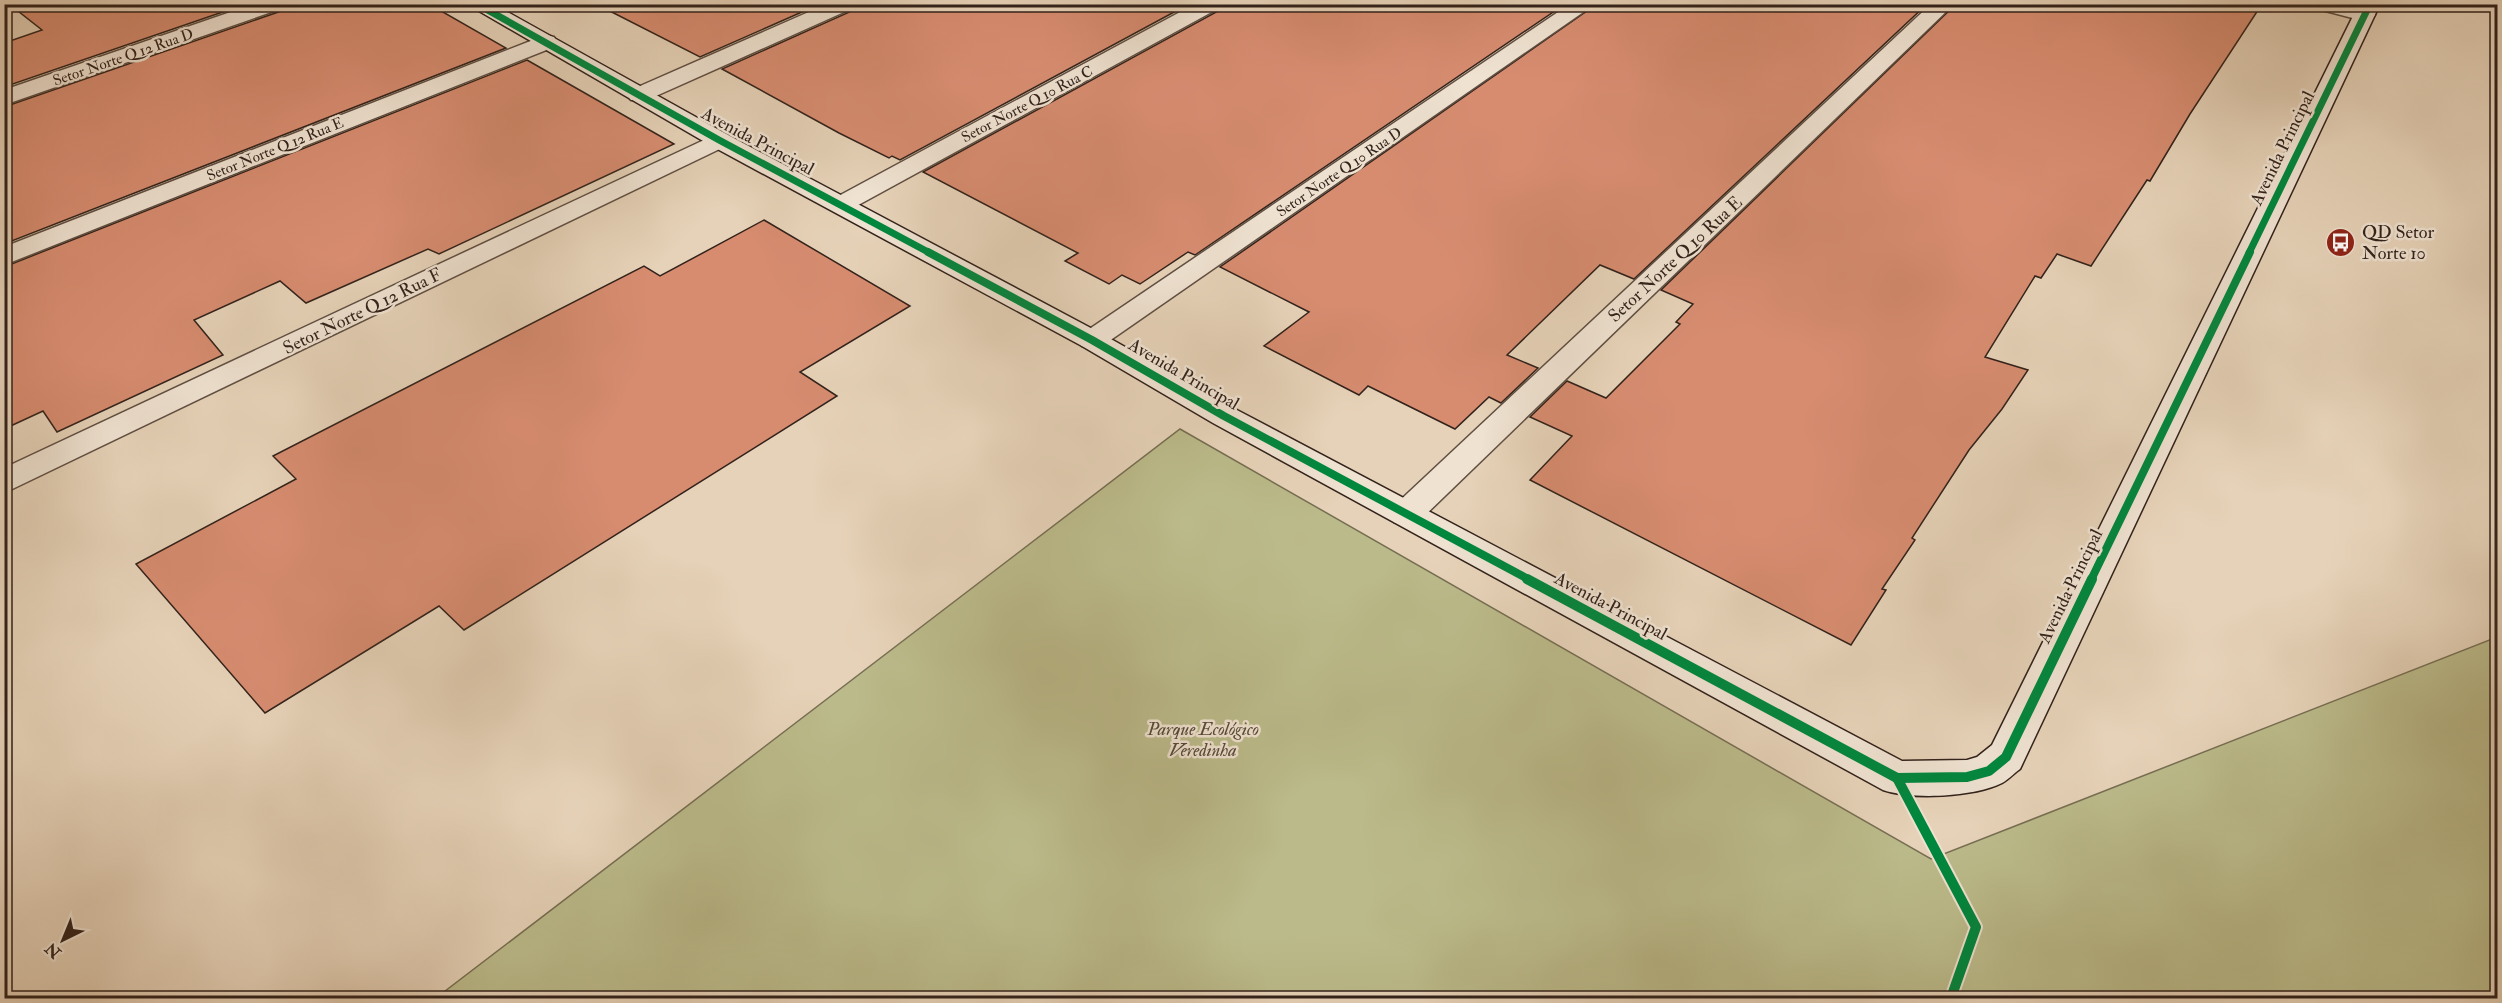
<svg xmlns="http://www.w3.org/2000/svg" width="2502" height="1003" font-family="'IM FELL Double Pica',serif">
<style>
.green{fill:#bbba8a;stroke:#766e52;stroke-width:1.5}
.building{fill:#d78c70;stroke:#32221b;stroke-width:1.5}
.lines{fill:none;stroke-linecap:round;stroke-linejoin:round}
.street-casing{stroke:#5f4e42;stroke-width:3}
.secondary-casing{stroke:#32221b;stroke-width:3}
.street{fill:#efe2d1;fill-rule:evenodd}
.secondary{fill:#efe2d1;fill-rule:evenodd}
.cycleway-far2-casing{stroke:#efe2d1;stroke-width:10}
.cycleway-far1-casing{stroke:#efe2d1;stroke-width:12}
.cycleway-casing{stroke:#efe2d1;stroke-width:14}
.cycleway-far2{stroke:#00873e;stroke-width:7}
.cycleway-far1{stroke:#00873e;stroke-width:8}
.cycleway{stroke:#00873e;stroke-width:10}
.labels{text-anchor:middle;stroke-width:5;stroke-linejoin:round;paint-order:stroke}
.far-street-label{font-size:15px;fill:#32221b;stroke:#efe2d1}
.street-label{font-size:18px;fill:#32221b;stroke:#efe2d1}
.poi-label{font-size:18px;fill:#32221b;stroke:#efe2d1;text-anchor:start}
.park-label{font-size:18px;font-style:italic;fill:#544837;stroke:#efe2d1}
</style>
<rect width="100%" height="100%" fill="#e6d2b8"/>
<filter id="stains"><feTurbulence type="fractalNoise" baseFrequency=".00333" numOctaves="4"/><feColorMatrix values="0 0 0 0 .2 0 0 0 0 .09 0 0 0 0 .02 0 0 0 .5 -.17"/></filter>
<radialGradient id="worn" r=".72"><stop offset=".6" stop-color="#630" stop-opacity="0"/><stop offset="1" stop-color="#630" stop-opacity=".3"/></radialGradient>
<!-- green -->
<path class="green" d="M1180,429L1931,859L2497,637V998H436Z"/>
<!-- building -->
<g class="building">
<path d="M9,4H246L4,87V43L42,30Z"/>
<path d="M288,4H429L506,48L4,244V107L284,10Z"/>
<path d="M596,4H820L700,57Z"/>
<path d="M858,4H1189L900,160L892,156L889,158L839,133L722,69L854,10Z"/>
<path d="M1224,4H1565L1195,255L1188,252L1140,284L1122,275L1109,284L1065,261L1078,253L923,172L1220,10Z"/>
<path d="M1597,4H1927L1634,279L1600,265L1507,355L1538,368L1501,403L1489,397L1455,429L1368,386L1359,395L1264,346L1309,312L1220,267Z"/>
<path d="M1956,4H2262L2190,114L2150,181L2147,180L2091,266L2057,254L2041,278L2035,276L1985,357L2028,370L2002,409L1969,450L1912,538L1915,540L1882,589L1886,590L1851,645L1530,480L1572,436L1530,417L1567,381L1606,398L1680,324L1676,322L1693,304L1661,290Z"/>
<path d="M527,60L674,144L439,254L428,249L306,303L280,281L194,320L223,355L57,432L43,411L4,429V267Z"/>
<path d="M764,220L910,306L800,372L837,396L464,630L439,606L265,713L136,564L296,479L273,456L644,266L660,276Z"/>
</g>
<g class="lines">
<defs>
<g id="street">
<path d="M254,4H286L283,8L4,105V90Z"/>
<path d="M827,4H856L853,8L647,100H631L627,95L631,90Z"/>
<path d="M1195,4H1222L1219,8L851,209L842,212L833,209L829,204L833,199Z"/>
<path d="M1570,4H1595L1102,346L1092,349L1082,346L1077,340L1082,334Z"/>
<path d="M1931,4H1954L1418,522L1406,526L1394,522L1389,514L1394,506Z"/>
<path d="M2311,4H2348L2371,11L2375,15L2371,19L2364,21L2314,8Z"/>
<path d="M546,35L554,37L557,42L554,47L4,265V247Z"/>
<path d="M719,133L728,135L731,140L728,145L4,493V468Z"/>
</g>
<path id="secondary" d="M467,4H493L728,135L1102,334L1235,409L1902,761L1967,760L1977,757L1992,745L2359,4H2380L2020,769C2014,773 2008,780 2002,783C1974,797 1912,800 1883,790L1213,423L1082,346L710,145Z"/>
</defs>
<!-- street casing -->
<use href="#street" class="street-casing"/>
<!-- secondary casing -->
<use href="#secondary" class="secondary-casing"/>
<!-- street -->
<use href="#street" class="street"/>
<!-- secondary -->
<use href="#secondary" class="secondary"/>
<defs>
<g id="cycleway-far2">
<path d="M477,4L719,140L930,253"/>
<path d="M2249,253L2370,4"/>
</g>
<g id="cycleway-far1">
<path d="M928,252L1092,340L1224,416L1530,580"/>
<path d="M2091,580L2250,252"/>
</g>
<g id="cycleway">
<path d="M1527,579L1897,778L1967,777L1989,771L2006,757L2092,579"/>
<path d="M1897,778L1976,927L1951,998"/>
</g>
</defs>
<!-- cycleway-far2 casing -->
<use href="#cycleway-far2" class="cycleway-far2-casing"/>
<!-- cycleway-far1 casing -->
<use href="#cycleway-far1" class="cycleway-far1-casing"/>
<!-- cycleway casing -->
<use href="#cycleway" class="cycleway-casing"/>
<!-- cycleway-far2 -->
<use href="#cycleway-far2" class="cycleway-far2"/>
<!-- cycleway-far1 -->
<use href="#cycleway-far1" class="cycleway-far1"/>
<!-- cycleway -->
<use href="#cycleway" class="cycleway"/>
</g>
<!-- icons -->
<defs>
<symbol id="bus-disc" viewBox="-11 -11 22 22"><circle r="9.5" fill="#8f2418" stroke="#efe2d1"/><path d="M-5-6H5V4H4V6H2V4H-2V6H-4V4H-5ZM-3.5-4V0h7V-4ZM-3.5 1.2v1.5H-2V1.2ZM2 1.2v1.5H3.5V1.2Z" fill="#fff"/></symbol>
</defs>
<g fill-rule="evenodd">
<use href="#bus-disc" x="2324" y="226" width="33" height="33"/>
</g>
<g class="labels">
<!-- far-street labels -->
<g class="far-street-label">
<text transform="translate(123 57) rotate(-19)" y="5">Setor Norte Q 12 Rua D</text>
<text transform="translate(1027 104) rotate(-28)" y="5">Setor Norte Q 10 Rua C</text>
<text transform="translate(275 149) rotate(-22)" y="5">Setor Norte Q 12 Rua E</text>
<text transform="translate(1339 172) rotate(-34)" y="5">Setor Norte Q 10 Rua D</text>
</g>
<!-- street labels -->
<g class="street-label">
<text transform="translate(758 141) rotate(28)" y="6">Avenida Principal</text>
<text transform="translate(2282 148) rotate(-64)" y="6">Avenida Principal</text>
<text transform="translate(1675 259) rotate(-43)" y="6">Setor Norte Q 10 Rua E</text>
<text transform="translate(362 311) rotate(-26)" y="6">Setor Norte Q 12 Rua F</text>
<text transform="translate(1184 374) rotate(30)" y="6">Avenida Principal</text>
<text transform="translate(2070 586) rotate(-64)" y="6">Avenida Principal</text>
<text transform="translate(1611 606) rotate(28)" y="6">Avenida Principal</text>
</g>
<!-- poi labels -->
<g class="poi-label">
<text x="2362" y="238">QD Setor<tspan x="2362" dy="21">Norte 10</tspan></text>
</g>
<!-- park labels -->
<g class="park-label">
<text x="1203" y="735">Parque Ecológico<tspan x="1203" dy="21">Veredinha</tspan></text>
</g>
</g>
<!-- margin -->
<rect width="2502" height="1003" fill="none" stroke="#e6d2b8" stroke-width="24"/>
<rect x="6" y="6" width="2490" height="991" fill="none" stroke="#32221b" stroke-width="3"/>
<rect x="12" y="12" width="2478" height="979" fill="none" stroke="#32221b" stroke-width="1.5"/>
<!-- north arrow -->
<g transform="translate(63 940) rotate(223)" stroke="#efe2d1" stroke-width="4.5" paint-order="stroke">
<path d="M0-4.5L10 22L0 15L-10 22Z" fill="#32221b"/>
<text y="-9" font-size="16" font-weight="bold" text-anchor="middle" fill="#32221b">N</text>
</g>
<rect width="100%" height="100%" filter="url(#stains)"/>
<rect width="100%" height="100%" fill="url(#worn)"/>
</svg>
